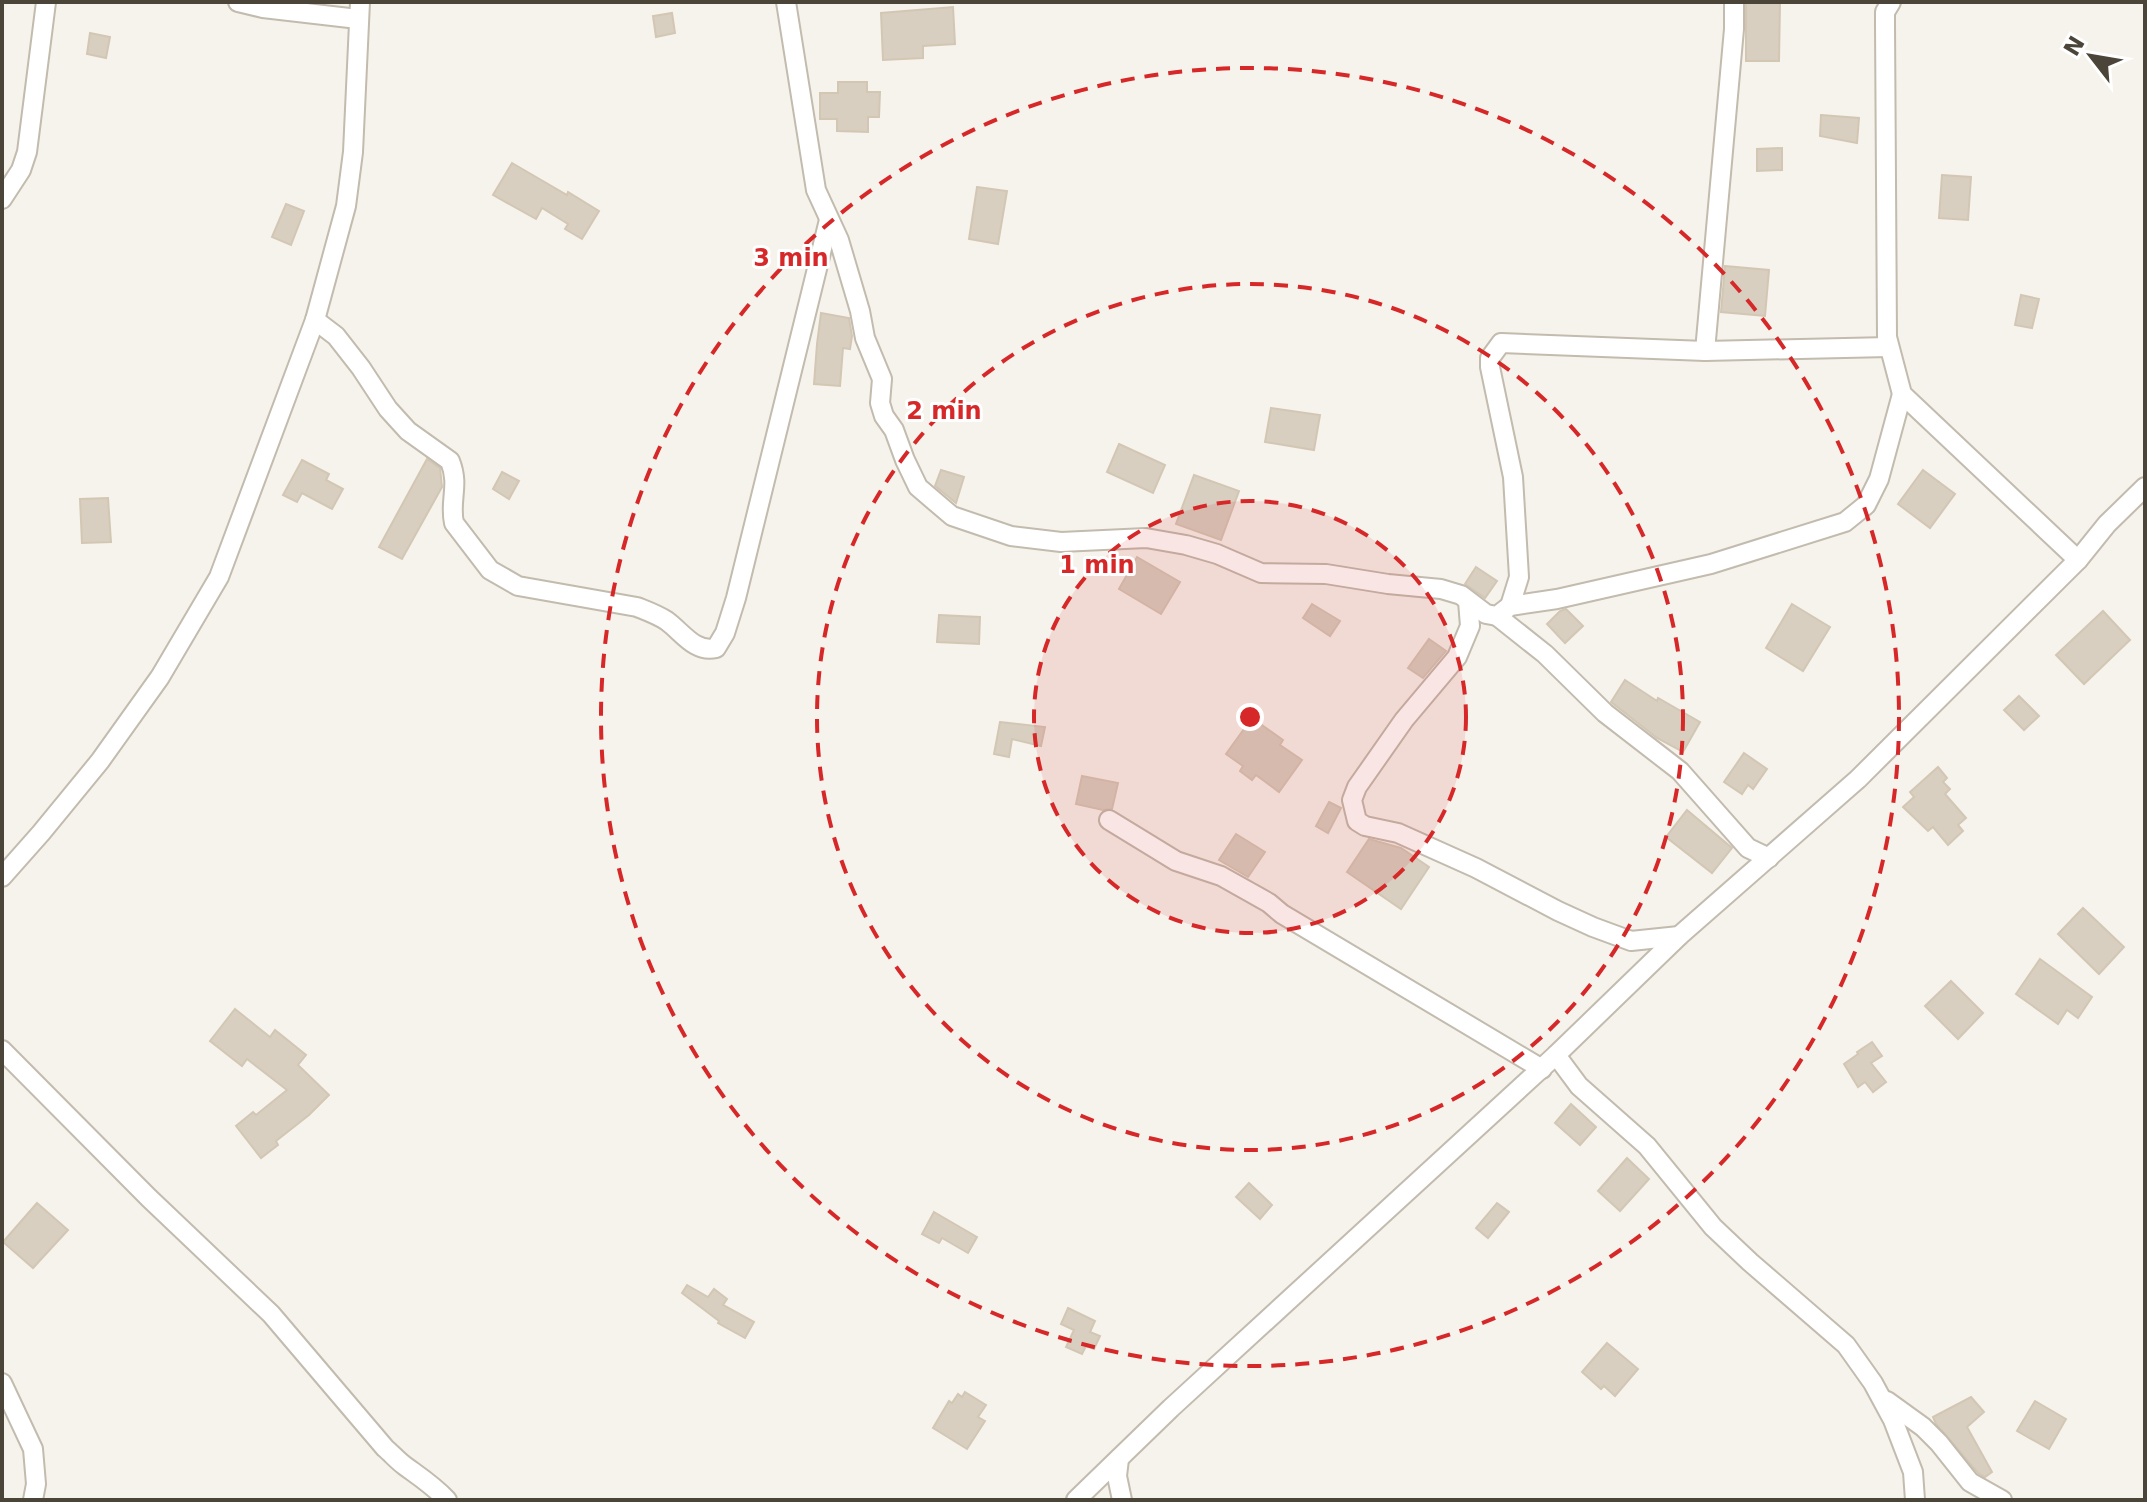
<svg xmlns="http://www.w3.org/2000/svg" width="2147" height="1502" font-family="'DejaVu Sans',sans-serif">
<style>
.building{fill:#d8cfc1;stroke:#d3c7b4;stroke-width:2}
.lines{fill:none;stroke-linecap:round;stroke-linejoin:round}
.street-casing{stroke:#c2bbae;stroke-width:22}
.street{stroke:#fff;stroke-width:18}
.ring{fill:none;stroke:#d62828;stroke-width:4;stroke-dasharray:14 10}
.centre{fill:#d62828;stroke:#fff;stroke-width:4}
.ring-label{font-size:24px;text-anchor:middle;font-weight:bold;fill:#d62828;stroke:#fff;stroke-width:6;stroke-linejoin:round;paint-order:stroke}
</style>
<rect width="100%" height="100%" fill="#f6f3ec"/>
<!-- building -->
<g class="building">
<path d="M1746,3H1780L1779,61H1746Z"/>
<path d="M953,7L955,44L923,46V58L883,60L881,13Z"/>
<path d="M672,13L675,33L656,37L653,16Z"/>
<path d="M90,33L110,37L106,58L87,54Z"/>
<path d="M838,82H867V92H880L879,117H868V132L837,131V119H820V93H838Z"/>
<path d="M1821,115L1859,118L1857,143L1820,136Z"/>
<path d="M1782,148V170L1757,171V149Z"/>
<path d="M512,163L567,195L568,192L599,211L582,239L565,229L568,224L542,208L536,219L493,195Z"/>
<path d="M1942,175L1971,177L1968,220L1939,218Z"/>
<path d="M977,187L1007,191L998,244L969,239Z"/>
<path d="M286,204L304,211L291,245L272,237Z"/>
<path d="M1725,266L1769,270L1765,316L1721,312Z"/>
<path d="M2021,295L2039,299L2032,328L2015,325Z"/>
<path d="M821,313L849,318L852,336L850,349L843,348L840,386L814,384L817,344Z"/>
<path d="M1271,408L1320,415L1314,450L1265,442Z"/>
<path d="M1119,444L1165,465L1153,493L1107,472Z"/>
<path d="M427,459L440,468L442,487L402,559L379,547Z"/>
<path d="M302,460L329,474L326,480L343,489L332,509L302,493L297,502L283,495Z"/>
<path d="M941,470L964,477L956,503L935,486Z"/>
<path d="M1923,470L1955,494L1930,528L1898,504Z"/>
<path d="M502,472L519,481L509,499L493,489Z"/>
<path d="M1194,475L1239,491L1221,540L1176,524Z"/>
<path d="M108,498L111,542L82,543L80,499Z"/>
<path d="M1137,557L1180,582L1161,614L1119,589Z"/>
<path d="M1476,567L1497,581L1485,598L1465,584Z"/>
<path d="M1312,604L1340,621L1330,636L1303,618Z"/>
<path d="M1792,604L1830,627L1803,671L1766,648Z"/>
<path d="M1566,609L1583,626L1565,643L1547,624L1560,611Z"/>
<path d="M2103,611L2130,640L2084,684L2056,655Z"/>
<path d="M939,615L980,617L979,644L937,642Z"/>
<path d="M1429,639L1446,651L1423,678L1408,668Z"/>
<path d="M1625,680L1657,701L1658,698L1700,722L1683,752L1657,738L1611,702Z"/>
<path d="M2019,696L2039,716L2024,730L2004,710Z"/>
<path d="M1252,718L1283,740L1280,745L1302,760L1279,792L1256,775L1252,780L1240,771L1243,766L1226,754Z"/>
<path d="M1000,722L1045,727L1041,746L1012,739L1009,757L994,754Z"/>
<path d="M1744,753L1767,769L1753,789L1748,785L1742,794L1724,782Z"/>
<path d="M1938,767L1947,778L1943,782L1950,789L1945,794L1966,818L1958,825L1963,831L1948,845L1933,827L1928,831L1903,807L1914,797L1910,792Z"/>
<path d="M1082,776L1118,783L1112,809L1103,810L1076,804Z"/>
<path d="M1329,802L1341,808L1328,833L1316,826Z"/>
<path d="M1687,810L1732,848L1712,873L1666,837Z"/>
<path d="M1236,834L1265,852L1248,877L1219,860Z"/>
<path d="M1369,839L1401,848L1429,867L1401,909L1347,872Z"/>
<path d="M2083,908L2124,947L2099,974L2058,934Z"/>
<path d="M2040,959L2092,997L2078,1018L2067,1010L2058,1024L2016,994Z"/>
<path d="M1951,981L1983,1013L1958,1039L1925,1006Z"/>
<path d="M235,1009L270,1037L275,1030L306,1055L298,1065L329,1095L309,1115L276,1141L278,1145L261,1158L236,1126L253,1112L256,1115L287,1090L247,1059L242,1066L210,1041Z"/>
<path d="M1872,1042L1882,1056L1871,1063L1886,1082L1873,1092L1865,1082L1858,1087L1844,1064L1858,1054L1857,1052Z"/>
<path d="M1571,1104L1596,1127L1580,1145L1555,1123Z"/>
<path d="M1627,1158L1649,1179L1620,1211L1598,1191Z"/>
<path d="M1249,1183L1272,1205L1260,1219L1236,1197Z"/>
<path d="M37,1203L68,1230L33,1268L3,1242Z"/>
<path d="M1497,1203L1509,1212L1488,1238L1476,1228Z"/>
<path d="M934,1212L977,1237L968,1253L942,1238L939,1243L922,1234Z"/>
<path d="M687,1285L708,1297L714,1289L727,1299L723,1305L754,1322L745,1338L718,1323L719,1321L682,1293Z"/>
<path d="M1068,1308L1095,1321L1090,1332L1100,1336L1094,1349L1086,1346L1082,1354L1066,1347L1074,1330L1061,1324Z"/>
<path d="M1607,1343L1638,1369L1615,1396L1604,1386L1601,1389L1582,1372Z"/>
<path d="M965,1392L986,1405L978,1417L985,1421L967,1449L933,1428L949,1401L952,1403L958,1394L962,1397Z"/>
<path d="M1971,1397L1984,1412L1967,1427L1992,1472L1985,1477L1978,1473L1936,1424L1933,1417Z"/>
<path d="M2035,1401L2066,1419L2049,1449L2017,1431Z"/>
</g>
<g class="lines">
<defs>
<g id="street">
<path d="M238,2L263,8L358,19"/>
<path d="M786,2L816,190L839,240L860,311L865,338L882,379L880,403L884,416L894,430L905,460L918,487L952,516L1011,536L1061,542L1146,538L1186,545L1217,554L1261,573L1326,574L1388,584L1441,589L1461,595L1486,614L1497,616L1510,606L1557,599L1711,564L1845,522L1866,505L1879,479L1902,394"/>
<path d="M1891,2L1885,12V24L1887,337L1902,394L2078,560"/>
<path d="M2,199L21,170L27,152L46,2"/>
<path d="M315,320L336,336L361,368L388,409L408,431L450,461C460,486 449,500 454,523L490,570L518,586L637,607C647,611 658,615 667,621C683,633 695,653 716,648L725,633L736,598L829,220"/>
<path d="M1705,351L1734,29V2"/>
<path d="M1468,601L1470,626L1457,657L1404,720L1357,787L1352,800L1357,821L1365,826L1398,833L1476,868L1558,911L1593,927L1631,941L1679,936"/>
<path d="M1510,606L1519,577L1513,477L1490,367V358L1501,343L1705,351L1889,347"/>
<path d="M1497,616L1545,654L1605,713L1680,771L1748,848L1769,858"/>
<path d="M1109,820L1176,861L1221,876L1269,903L1282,914L1542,1069"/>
<path d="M2,877L41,833L100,761L160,677L219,577L315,320L346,206L353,152L360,2"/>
<path d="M2,1050L149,1198L271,1314L385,1448C392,1454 398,1461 405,1466C420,1477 434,1486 447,1500"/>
<path d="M1556,1055L1579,1086L1647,1146L1713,1227L1750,1262L1846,1345L1873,1383L1893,1420L1913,1472L1915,1500"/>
<path d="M2,1383L33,1449L36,1484L33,1500"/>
<path d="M1887,1401L1923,1427L1939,1443L1970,1482L2002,1500"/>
<path d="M1119,1459L1117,1476L1122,1500"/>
<path d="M1076,1500L1171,1408L1556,1055L1679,936L1858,779L2078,560L2107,524L2145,487"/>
</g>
</defs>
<!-- street casing -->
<use href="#street" class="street-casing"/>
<!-- street -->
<use href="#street" class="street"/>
</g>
<!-- distance rings -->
<circle cx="1250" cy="717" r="216" fill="#d62828" fill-opacity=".12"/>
<g class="ring">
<circle cx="1250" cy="717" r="216"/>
<circle cx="1250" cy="717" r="433"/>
<circle cx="1250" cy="717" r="649"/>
</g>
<circle cx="1250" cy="717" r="12" class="centre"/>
<g class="ring-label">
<text x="791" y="266">3 min</text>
<text x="944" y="419">2 min</text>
<text x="1097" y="573">1 min</text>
</g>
<!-- border -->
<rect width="2147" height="1502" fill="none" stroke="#4b4439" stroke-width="8"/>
<!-- north arrow -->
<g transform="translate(2091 56) rotate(301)" stroke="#ffffff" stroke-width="6" paint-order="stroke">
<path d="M0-6L14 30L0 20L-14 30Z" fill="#4b4439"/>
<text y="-12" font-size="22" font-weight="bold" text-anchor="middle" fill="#4b4439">N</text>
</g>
</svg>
